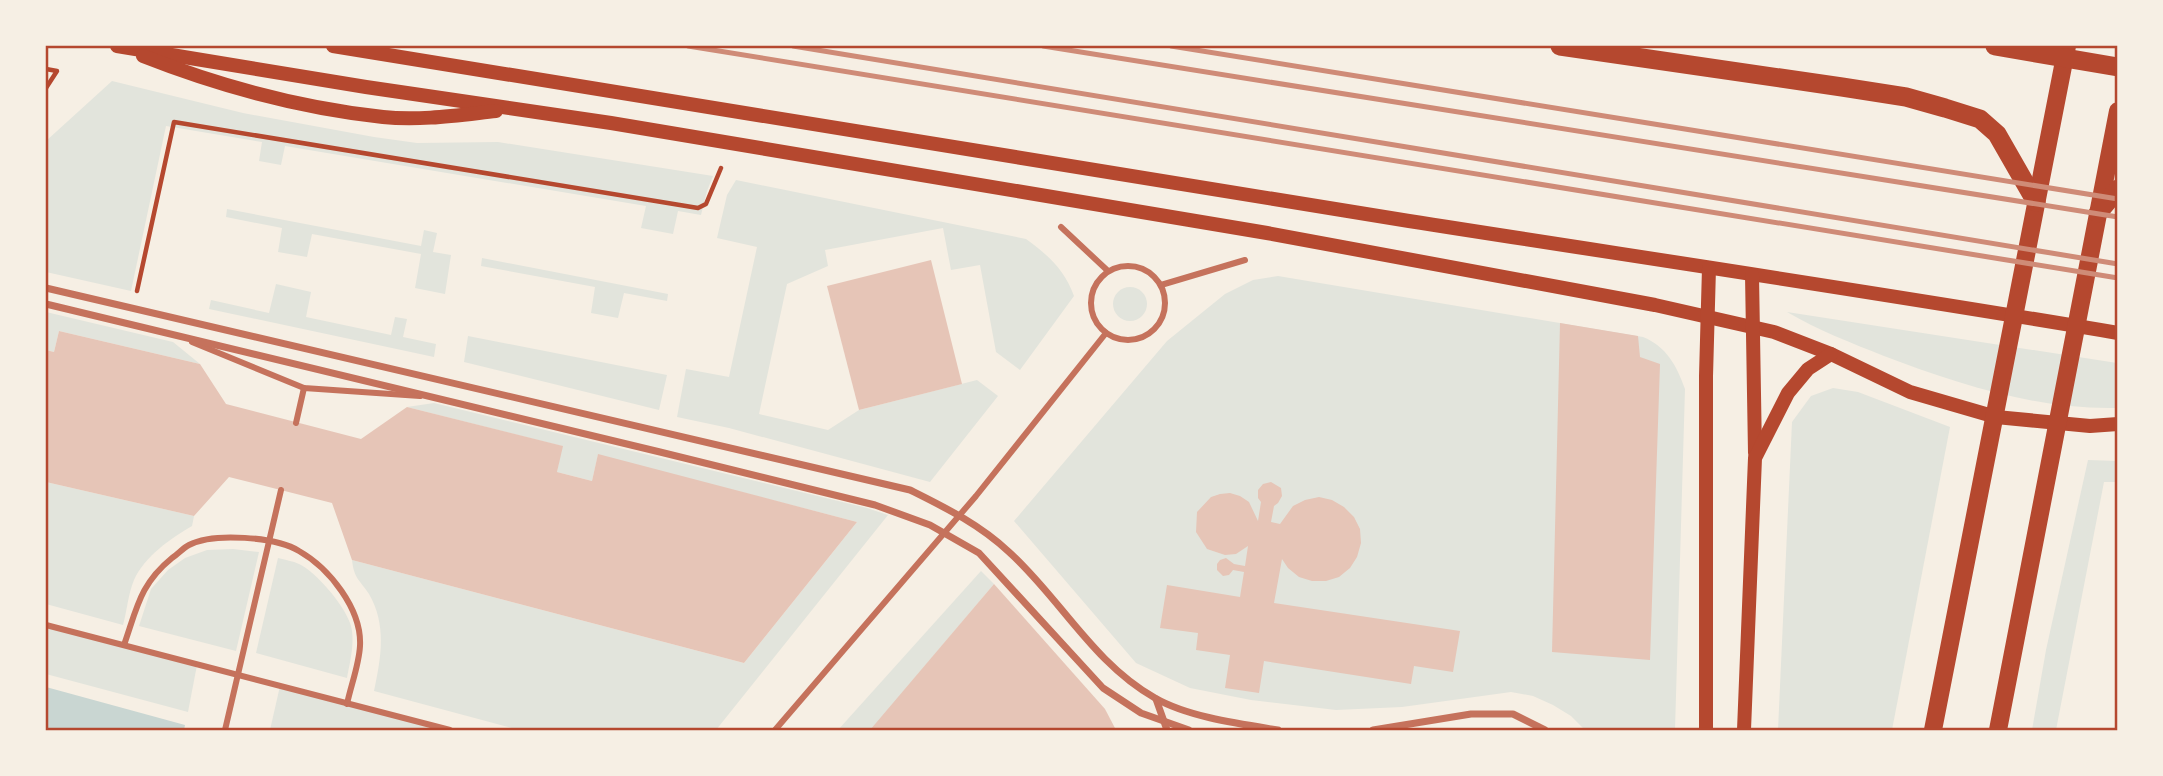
<svg xmlns="http://www.w3.org/2000/svg" width="2163" height="776" font-family="'PT Sans',sans-serif">
<style>
.green{fill:#e2e4dc}
.water{fill:#c9d6d2}
.building{fill:#e6c5b7}
.lines{fill:none;stroke-linecap:round;stroke-linejoin:round}
.path{stroke:#b5482f;stroke-width:4.5}
.pedestrian{stroke:#c5725c;stroke-width:6}
.minor{stroke:#c5725c;stroke-width:7}
.secondary{stroke:#b5482f;stroke-width:14}
.primary{stroke:#b5482f;stroke-width:18}
.trunk{stroke:#b5482f;stroke-width:19}
.rail{stroke:#cf8b77;stroke-width:5}
.neatline{fill:none;stroke:#b5482f;stroke-width:2.5}
</style>
<rect width="100%" height="100%" fill="#f6efe4"/>
<!-- green -->
<g class="green">
<path d="M112,81L243,113L374,137L417,143L498,142L713,176L707,191L701,215L678,211L673,234L641,228L646,206L285,146L281,165L259,161L262,142L166,126L131,291L46,272V141Z"/>
<path d="M736,180L1026,239C1049,256 1064,269 1074,296L1020,370L996,352L980,265L951,270L943,228L825,250L828,266L787,284L759,414L828,430L859,410L977,380L998,396L930,482L729,428L677,417L686,369L729,377L757,247L717,238L727,195Z"/>
<path d="M227,209L421,246L424,230L437,233L433,252L451,255L445,294L415,288L421,254L312,234L307,257L278,252L282,228L226,217Z"/>
<path d="M482,258L668,294L667,301L624,293L618,318L591,313L595,287L481,266Z"/>
<path d="M1278,276L1643,337C1666,346 1677,366 1685,389L1675,730H1585L1571,716L1553,705L1533,696L1511,692L1402,707L1336,710L1251,700L1190,688L1136,663L1014,521L1167,341L1225,294L1253,280Z"/>
<path d="M276,284L311,292L306,317L391,335L395,317L407,319L403,337L436,344L434,357L209,309L211,300L269,313Z"/>
<circle cx="1130" cy="304" r="17"/>
<path d="M46,312L173,342L200,364L59,331L54,352L46,350Z"/>
<path d="M1787,312L2117,363V408C2038,410 1958,384 1884,356C1851,343 1818,330 1787,312Z"/>
<path d="M468,336L667,375L659,410L464,362Z"/>
<path d="M1833,388L1858,392L1950,427L1892,730H1778L1792,422L1811,396Z"/>
<path d="M434,403L867,508L888,515L716,730H519L374,691C381,658 387,625 369,594C360,580 354,579 352,560L744,663L857,522L598,455L592,481L557,472L562,446L407,407Z"/>
<path d="M2088,460L2117,461V482H2104L2056,730H2032L2046,650Z"/>
<path d="M46,482L194,516L192,526C170,539 145,556 134,580C128,594 127,611 123,625L46,604Z"/>
<path d="M233,549L259,552L236,651L139,626L151,589L168,570L185,558L207,550Z"/>
<path d="M278,558C285,560 293,561 299,564C316,572 344,605 350,623C356,639 350,662 347,678L256,653Z"/>
<path d="M981,571L994,584L871,730H838Z"/>
<path d="M46,625L197,665L188,712L46,674Z"/>
<path d="M280,686L450,730H270Z"/>
</g>
<!-- water -->
<path class="water" d="M46,687L185,725L184,730H46Z"/>
<!-- building -->
<g class="building">
<path d="M931,260L962,384L859,410L827,286Z"/>
<path d="M1560,323L1638,336L1640,357L1660,364L1650,660L1552,652Z"/>
<path d="M59,331L200,364L226,404L361,439L407,407L563,446L557,472L592,481L598,454L857,522L744,663L352,560L332,503L229,477L194,516L46,482V350L54,352Z"/>
<path d="M1271,482L1281,488L1282,496L1278,503L1274,506L1271,522L1280,524L1293,506L1305,500L1319,497L1332,500L1344,507L1354,517L1360,529L1361,543L1357,557L1350,568L1339,577L1326,581H1312L1299,577L1288,568L1282,559L1274,603L1460,631L1453,672L1414,666L1411,684L1264,661L1259,693L1225,688L1230,655L1196,650L1198,633L1160,628L1167,585L1240,597L1244,572L1233,570L1229,575L1223,576L1217,570V564L1220,560L1226,558L1234,564L1245,566L1248,546L1236,554L1225,555L1207,549L1196,532L1197,512L1211,497L1220,494L1230,493L1240,496L1249,502L1258,521L1261,502L1258,498V490L1263,484Z"/>
<path d="M994,584L1105,709L1116,730H870Z"/>
</g>
<g class="lines">
<!-- path -->
<g class="path">
<path d="M46,69L57,71L46,88"/>
<path d="M137,291L174,122L698,208L706,204L721,168"/>
</g>
<!-- pedestrian -->
<g class="pedestrian">
<path d="M1061,227L1108,271"/>
<circle cx="1128" cy="303" r="37"/>
<path d="M1161,285L1245,260"/>
<path d="M192,342L304,388L420,396"/>
<path d="M296,423L304,388"/>
<path d="M46,625L450,730"/>
<path d="M124,645C137,608 140,584 172,558C178,554 183,548 189,545C214,532 276,537 299,551C329,568 362,609 360,646C359,665 351,685 347,704"/>
<path d="M225,730L281,490"/>
<path d="M775,730L976,496L1106,333"/>
</g>
<!-- minor -->
<g class="minor">
<path d="M46,288L910,490C946,508 979,524 1009,552C1060,598 1093,663 1155,698C1188,717 1240,724 1278,730"/>
<path d="M46,304L660,452L875,505L930,525L979,553L1103,688L1141,713L1189,730"/>
<path d="M1156,699L1167,730"/>
<path d="M1373,730L1471,714H1513L1545,730"/>
</g>
<!-- secondary -->
<g class="secondary">
<path d="M117,46L366,87L611,123L1267,233L1655,305L1774,332L1831,354L1910,392L1996,417L2090,426L2118,424"/>
<path d="M333,46C691,107 1050,164 1409,221C1645,258 1882,293 2118,333"/>
<path d="M143,56C219,86 301,108 383,117C420,121 459,115 496,111"/>
<path d="M1752,275L1755,453"/>
<path d="M1706,730V376L1709,268"/>
<path d="M1744,730L1755,458L1788,393L1808,369L1831,354"/>
</g>
<!-- primary -->
<g class="primary">
<path d="M1933,730L2067,46"/>
<path d="M1998,730L2118,111"/>
</g>
<!-- trunk -->
<g class="trunk">
<path d="M1560,46L1842,87L1906,97L1945,108L1980,119L1997,134L2036,202"/>
<path d="M1995,46L2118,67"/>
<path d="M2098,213L2118,189"/>
</g>
<!-- rail -->
<g class="rail">
<path d="M688,46L2118,278"/>
<path d="M793,46L2118,264"/>
<path d="M1043,46L2118,217"/>
<path d="M1171,46L2118,199"/>
</g>
</g>
<!-- border -->
<rect width="2163" height="776" fill="none" stroke="#f6efe4" stroke-width="94"/>
<rect x="47" y="47" width="2069" height="682" class="neatline"/>
</svg>
